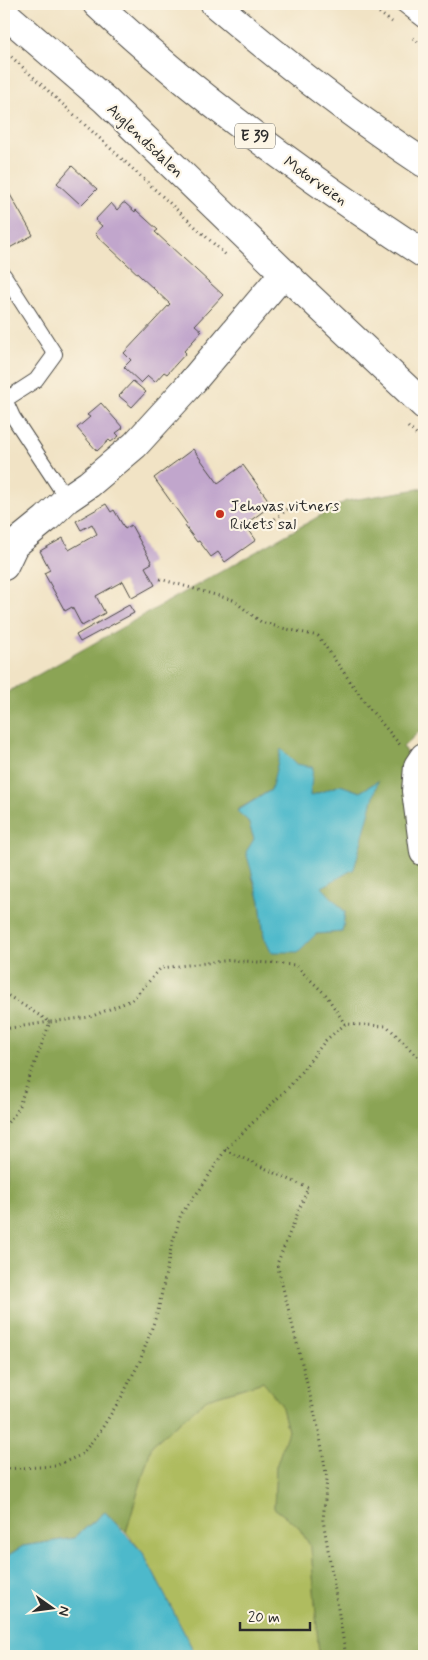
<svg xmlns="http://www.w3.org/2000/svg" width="428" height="1660" font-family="Mynerve,sans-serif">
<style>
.green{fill:#afbc5e;stroke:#6d7444}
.forest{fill:#8ba455;stroke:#5b6840;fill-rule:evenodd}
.water{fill:#4eb9cb;stroke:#3c727b}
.building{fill:#c1a6cc}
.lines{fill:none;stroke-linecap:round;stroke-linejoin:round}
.service-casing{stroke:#494742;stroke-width:16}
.minor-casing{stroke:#494742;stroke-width:30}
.secondary-casing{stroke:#494742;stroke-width:30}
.motorway-casing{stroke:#494742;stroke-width:30}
.path{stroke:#494742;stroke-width:3;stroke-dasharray:1 4;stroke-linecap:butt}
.service{stroke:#fff;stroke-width:14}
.minor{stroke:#fff;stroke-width:28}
.secondary{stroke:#fff;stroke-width:28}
.motorway{stroke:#fff;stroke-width:28}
.poi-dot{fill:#c8321e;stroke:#fcf5e5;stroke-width:2}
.labels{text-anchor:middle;stroke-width:4.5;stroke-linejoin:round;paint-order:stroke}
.shield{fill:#fcf5e5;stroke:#6a6863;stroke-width:1}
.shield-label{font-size:15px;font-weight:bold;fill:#2b2b2b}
.street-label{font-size:16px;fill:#2b2b2b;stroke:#fcf5e5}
.poi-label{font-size:16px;fill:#2b2b2b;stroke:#fcf5e5;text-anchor:start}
</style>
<rect width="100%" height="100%" fill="#fcf5e5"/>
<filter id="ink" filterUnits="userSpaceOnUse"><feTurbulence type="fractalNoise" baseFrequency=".02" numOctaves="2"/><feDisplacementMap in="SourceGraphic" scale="10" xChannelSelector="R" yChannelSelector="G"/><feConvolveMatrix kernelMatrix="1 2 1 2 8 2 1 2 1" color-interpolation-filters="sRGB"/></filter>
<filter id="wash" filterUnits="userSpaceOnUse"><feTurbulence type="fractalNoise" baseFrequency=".0096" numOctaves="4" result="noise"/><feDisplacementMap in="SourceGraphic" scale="20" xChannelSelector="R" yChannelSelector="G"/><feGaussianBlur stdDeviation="1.12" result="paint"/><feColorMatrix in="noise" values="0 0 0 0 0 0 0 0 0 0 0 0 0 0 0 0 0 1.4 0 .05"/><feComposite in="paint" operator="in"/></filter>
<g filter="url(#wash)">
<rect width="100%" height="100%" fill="#f1e3c5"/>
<!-- green -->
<path class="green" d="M264,1382L281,1404L288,1431L276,1467L274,1508L297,1525L311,1547L319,1656H194L191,1646L143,1553L126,1532L152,1445L207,1399Z"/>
<!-- forest -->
<path class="forest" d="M424,488V727L403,747L424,786V1656H319L311,1547L297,1525L274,1508L276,1467L288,1431L281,1404L263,1382L207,1399L152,1445L126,1532L105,1512L74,1538L23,1546L4,1558V694L346,501ZM378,781L321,887L345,912L342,932L316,934L298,952L264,937L260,901L252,877L254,839L248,821L237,810L271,790L310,796L340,785L360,792Z"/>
<!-- water -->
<g class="water">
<path d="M281,749L296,764L313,767L310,796L340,785L360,792L378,781L354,869L322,887L345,912L342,932L316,934L298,952H271L264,937L260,901L246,852L254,839L248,821L237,811L271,790Z"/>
<path d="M105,1512L143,1553L191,1646L194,1656H4V1558L23,1546L74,1538Z"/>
</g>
<g id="blocks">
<!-- building -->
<g class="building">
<path d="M72,166L97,189L81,205L57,183Z"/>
<path d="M4,184L33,235L4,251Z"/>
<path d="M111,203L117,210L123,203H125L135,212L136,210L158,230L155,232L223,295L195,325L202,331L184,351L186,353L167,374L164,372L155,382L148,376L141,383L124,367L131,360L124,353L170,304L95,234L102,226L95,220Z"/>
<path d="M133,381L146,392L132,407L119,396Z"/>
<path d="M101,403L123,428L116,433L119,436L111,442L109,440L97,451L77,428L90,417L87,415Z"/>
<path d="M193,449L218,483L243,465L272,505L247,523L251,528L249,530L256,540L225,562L218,552L211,557L199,541L197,542L185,526L187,524L154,478Z"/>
<path d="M106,504L111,512L114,510L125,529L131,525L152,563L145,567L155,585L132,598L123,581L96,596L105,613L82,626L72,607L65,611L44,573L50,570L40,551L63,538L69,550L97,534L92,524L81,530L76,521Z"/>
<path d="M129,605L134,613L80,642L76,635Z"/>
</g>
</g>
</g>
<g filter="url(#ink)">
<use href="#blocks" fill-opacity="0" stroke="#494742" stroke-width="1"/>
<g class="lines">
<defs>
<g id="service">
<path d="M402,4L424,21"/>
<path d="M4,275L55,354L36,380L5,400"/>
<path d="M4,397L13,417L67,499"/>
</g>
<g id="minor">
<path d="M4,566L14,545L46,519L67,499L89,484L135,445L187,388L284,273"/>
<path d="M424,757L418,766L416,791L424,852"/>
</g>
<path id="secondary" d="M4,13L105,100L284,273L424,405"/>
<g id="motorway">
<path d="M97,4C197,98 309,179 424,254"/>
<path d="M215,4C282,61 351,115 424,163"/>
</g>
</defs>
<!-- service casing -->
<use href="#service" class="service-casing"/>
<!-- minor casing -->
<use href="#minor" class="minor-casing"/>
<!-- secondary casing -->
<use href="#secondary" class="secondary-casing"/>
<!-- motorway casing -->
<use href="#motorway" class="motorway-casing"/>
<!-- path -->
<g class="path">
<path d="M367,4L392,22"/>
<path d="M413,38L424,47"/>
<path d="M4,50L227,256"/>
<path d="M408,427L424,442"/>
<path d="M263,528L288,509"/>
<path d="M160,579L233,600L261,622L282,628L318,636L369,708L401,746"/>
<path d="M4,993L50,1022L90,1017L132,1000L161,968L232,960L295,965L326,995L345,1024"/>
<path d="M4,1029L50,1022L17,1111L4,1127"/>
<path d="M225,1150L308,1188L277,1264L319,1431L327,1479L323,1520L346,1656"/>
<path d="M424,1330L422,1370L424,1392"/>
<path d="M4,1469L55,1466L81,1455L99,1433L122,1396L140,1361L158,1311L171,1248L181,1214L201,1188L225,1150L290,1086L326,1040L345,1024L387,1026L421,1060L424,1068"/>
</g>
<!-- service -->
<use href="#service" class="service"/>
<!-- minor -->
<use href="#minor" class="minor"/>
<!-- secondary -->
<use href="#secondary" class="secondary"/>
<!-- motorway -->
<use href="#motorway" class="motorway"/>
</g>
</g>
<!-- markers -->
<circle class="poi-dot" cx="220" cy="514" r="5"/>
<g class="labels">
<!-- shield labels -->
<rect class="shield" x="235" y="123.5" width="40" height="25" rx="4"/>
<g class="shield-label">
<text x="255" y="141">E 39</text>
</g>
<!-- street labels -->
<g class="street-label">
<text transform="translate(146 140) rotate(44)" y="6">Auglendsdalen</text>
<text transform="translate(316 180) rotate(35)" y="6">Motorveien</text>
</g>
<!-- poi labels -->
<g class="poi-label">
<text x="230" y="511">Jehovas vitners<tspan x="230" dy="18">Rikets sal</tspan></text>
</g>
</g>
<!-- margin -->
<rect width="428" height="1660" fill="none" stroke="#fcf5e5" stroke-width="20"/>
<!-- north arrow -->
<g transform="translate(52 1608) rotate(104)" stroke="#fcf5e5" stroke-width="4" paint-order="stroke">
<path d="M0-4L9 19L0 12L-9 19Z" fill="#2b2b2b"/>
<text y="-8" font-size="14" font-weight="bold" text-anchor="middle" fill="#2b2b2b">N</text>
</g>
<!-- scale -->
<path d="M240 1622v8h70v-8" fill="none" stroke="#2b2b2b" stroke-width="2.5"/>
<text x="248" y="1622" font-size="15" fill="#2b2b2b" stroke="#fcf5e5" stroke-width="4" paint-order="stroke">20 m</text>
</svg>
